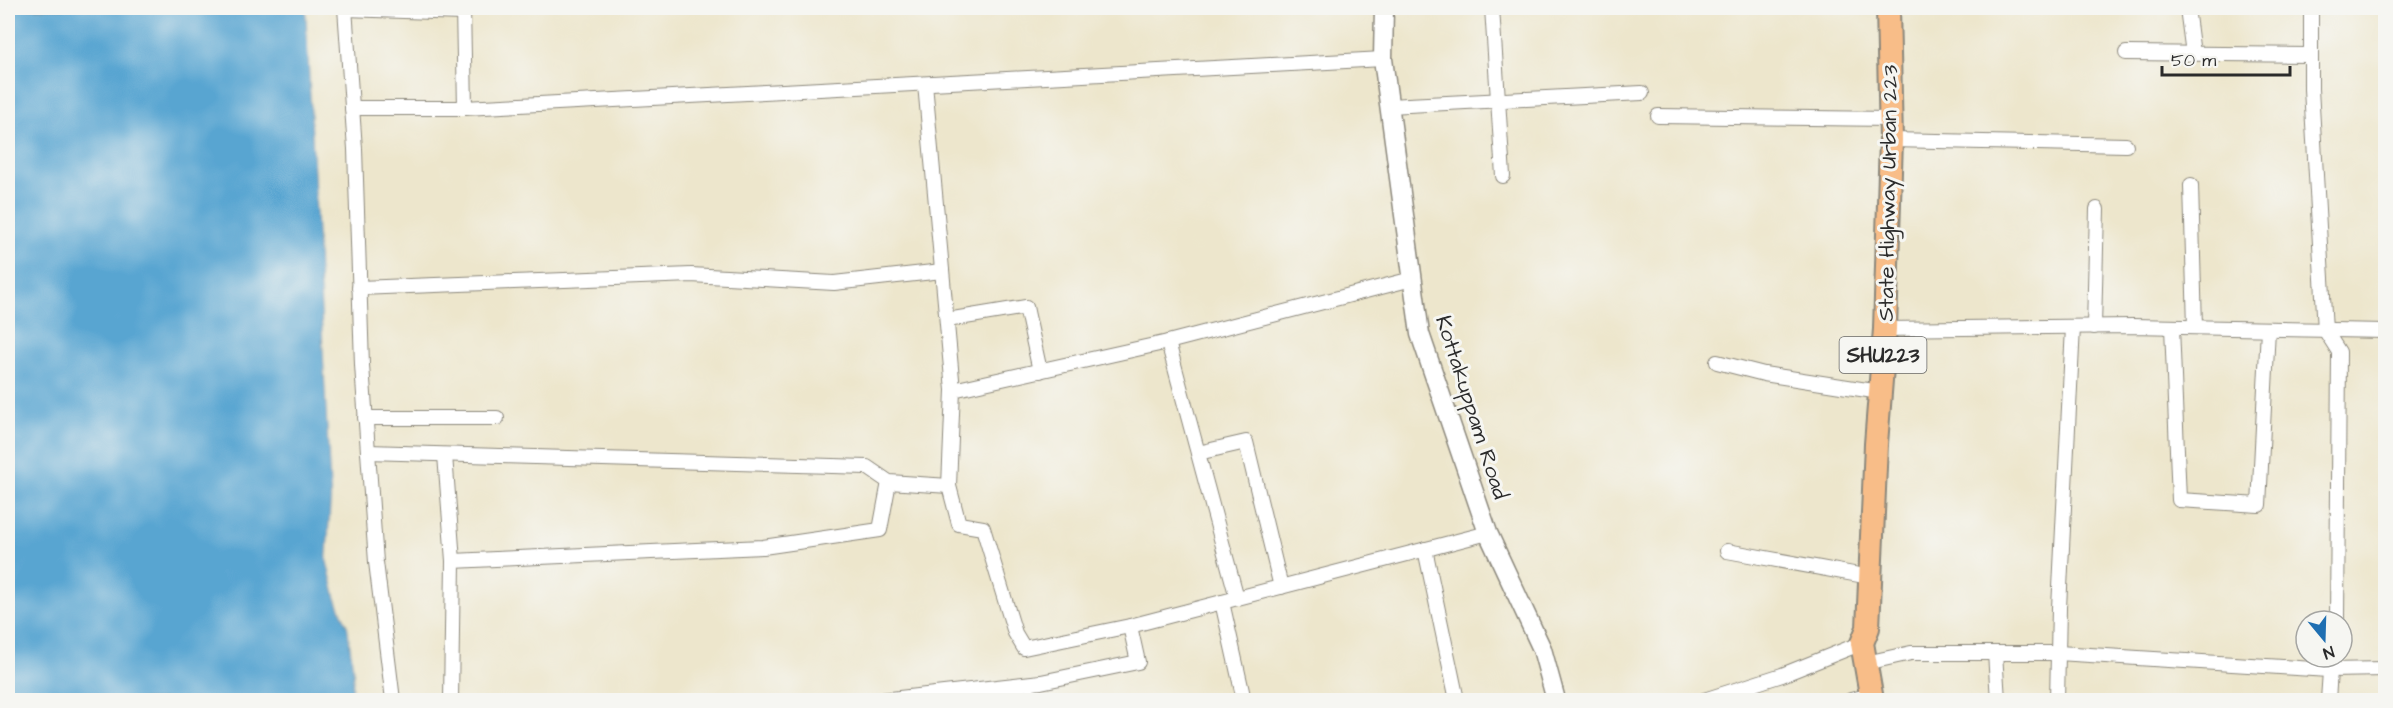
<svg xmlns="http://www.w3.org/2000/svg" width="2393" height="708" font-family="'Architects Daughter',sans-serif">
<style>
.water{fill:#58a5d1;stroke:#42687e;stroke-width:1.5}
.pier{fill:#ede6cc}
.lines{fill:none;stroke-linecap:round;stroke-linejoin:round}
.minor-casing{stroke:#8c887c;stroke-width:16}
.tertiary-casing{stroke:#8c887c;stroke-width:21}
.primary-casing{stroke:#8c887c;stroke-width:26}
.minor{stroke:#fff;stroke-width:14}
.tertiary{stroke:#fff;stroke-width:18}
.primary{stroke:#f8bd88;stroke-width:22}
.labels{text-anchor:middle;stroke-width:6;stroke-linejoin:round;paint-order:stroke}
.shield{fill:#f6f6f2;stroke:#686867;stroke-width:1.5}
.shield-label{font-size:21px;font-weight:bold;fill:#2b2b2b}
.street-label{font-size:22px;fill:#2b2b2b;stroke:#f6f6f2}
</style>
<rect width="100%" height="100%" fill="#f6f6f2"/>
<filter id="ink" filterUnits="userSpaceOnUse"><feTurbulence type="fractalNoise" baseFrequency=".0167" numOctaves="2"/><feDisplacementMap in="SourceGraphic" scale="12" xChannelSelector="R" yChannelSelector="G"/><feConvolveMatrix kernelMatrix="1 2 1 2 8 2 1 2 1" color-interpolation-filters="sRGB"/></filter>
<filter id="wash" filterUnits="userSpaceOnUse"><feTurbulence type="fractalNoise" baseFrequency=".008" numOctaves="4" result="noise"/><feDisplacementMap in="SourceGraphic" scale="24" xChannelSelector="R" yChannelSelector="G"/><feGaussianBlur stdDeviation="1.35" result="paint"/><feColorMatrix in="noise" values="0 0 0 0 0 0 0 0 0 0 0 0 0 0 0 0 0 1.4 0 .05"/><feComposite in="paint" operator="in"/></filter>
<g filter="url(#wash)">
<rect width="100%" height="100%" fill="#ede6cc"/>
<!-- water -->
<path class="water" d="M8,8H306L331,497L327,560L336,597L348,627L354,675L351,700H8Z"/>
<!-- pier -->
<path class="pier" d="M306,8H309L334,497L330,559L339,596L351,627L357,675L354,700H351L354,675L348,627L336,597L327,560L331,497Z"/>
</g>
<g filter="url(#ink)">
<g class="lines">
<defs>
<g id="minor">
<path d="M345,8L355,149L362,365L368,452L376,562L393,700"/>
<path d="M463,8L465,108L1383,59"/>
<path d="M1492,8L1503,176"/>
<path d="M2187,8L2193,54"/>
<path d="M2311,8V89L2325,330L2339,352L2337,621"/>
<path d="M345,9L463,13"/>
<path d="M2126,53L2311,55"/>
<path d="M925,84L953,390L949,486L959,524L983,528L1015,633L1024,648L1130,626L1488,533"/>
<path d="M1389,106L1642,93"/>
<path d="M352,108H465"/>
<path d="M1658,116L1891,119"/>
<path d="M1891,140L2126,145"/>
<path d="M2191,185L2195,327"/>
<path d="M359,288L691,275L834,283L942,271"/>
<path d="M947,320L1026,307L1040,371"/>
<path d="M2094,327L2097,209"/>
<path d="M2172,327L2179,500L2259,505L2268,329"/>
<path d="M1885,329L2132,326L2386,331"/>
<path d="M1717,362L1764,374L1880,392"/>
<path d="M953,390L1168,342"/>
<path d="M365,418H497"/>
<path d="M368,452L867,467L889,482L949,486"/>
<path d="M1198,453L1246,442L1281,587"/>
<path d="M445,455L453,561"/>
<path d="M1425,549L1457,700"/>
<path d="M1727,551L1870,577"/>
<path d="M1237,598L1168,342L1412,279"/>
<path d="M1222,602L1244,700"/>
<path d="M1995,653L1998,700"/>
<path d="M1866,663L1911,653H2058L2329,670L2386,669"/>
<path d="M451,700L453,561L763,547L880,530L889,482"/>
<path d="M882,700L1041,682L1138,662L1130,626"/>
<path d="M1704,700L1782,675L1862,643"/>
<path d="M1851,700L1871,695"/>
<path d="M2057,700L2059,608L2073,327"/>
<path d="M2328,700L2331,657"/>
</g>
<path id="tertiary" d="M1384,8L1383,59L1420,334L1488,533L1542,649L1556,700"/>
<path id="primary" d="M1872,700L1862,643L1868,628L1876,444L1885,329L1891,140L1888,8"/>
</defs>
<!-- minor casing -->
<use href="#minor" class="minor-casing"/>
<!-- tertiary casing -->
<use href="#tertiary" class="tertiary-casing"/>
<!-- primary casing -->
<use href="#primary" class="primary-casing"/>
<!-- minor -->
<use href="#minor" class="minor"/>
<!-- tertiary -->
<use href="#tertiary" class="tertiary"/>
<!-- primary -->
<use href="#primary" class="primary"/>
</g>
</g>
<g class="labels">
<!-- shield labels -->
<rect class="shield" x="1839.5" y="337" width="87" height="36" rx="4.5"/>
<g class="shield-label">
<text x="1883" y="362">SHU223</text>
</g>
<!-- street labels -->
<g class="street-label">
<text transform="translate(1887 193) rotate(-89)" y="8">State Highway Urban 223</text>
<text transform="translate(1473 407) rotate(72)" y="8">Kottakuppam Road</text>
</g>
</g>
<!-- margin -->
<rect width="2393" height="708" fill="none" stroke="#f6f6f2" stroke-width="30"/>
<!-- north arrow -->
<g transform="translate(2324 639) rotate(161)"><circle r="28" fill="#f6f6f2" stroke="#a5a5a2" stroke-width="1.5"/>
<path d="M0-4.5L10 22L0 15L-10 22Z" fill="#1f6fb2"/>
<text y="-9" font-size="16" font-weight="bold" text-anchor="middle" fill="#2b2b2b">N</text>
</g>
<!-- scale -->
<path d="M2162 66v9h128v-9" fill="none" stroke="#2b2b2b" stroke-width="3"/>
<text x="2171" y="66" font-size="18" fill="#2b2b2b" stroke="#f6f6f2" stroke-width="4.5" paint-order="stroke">50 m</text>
</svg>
